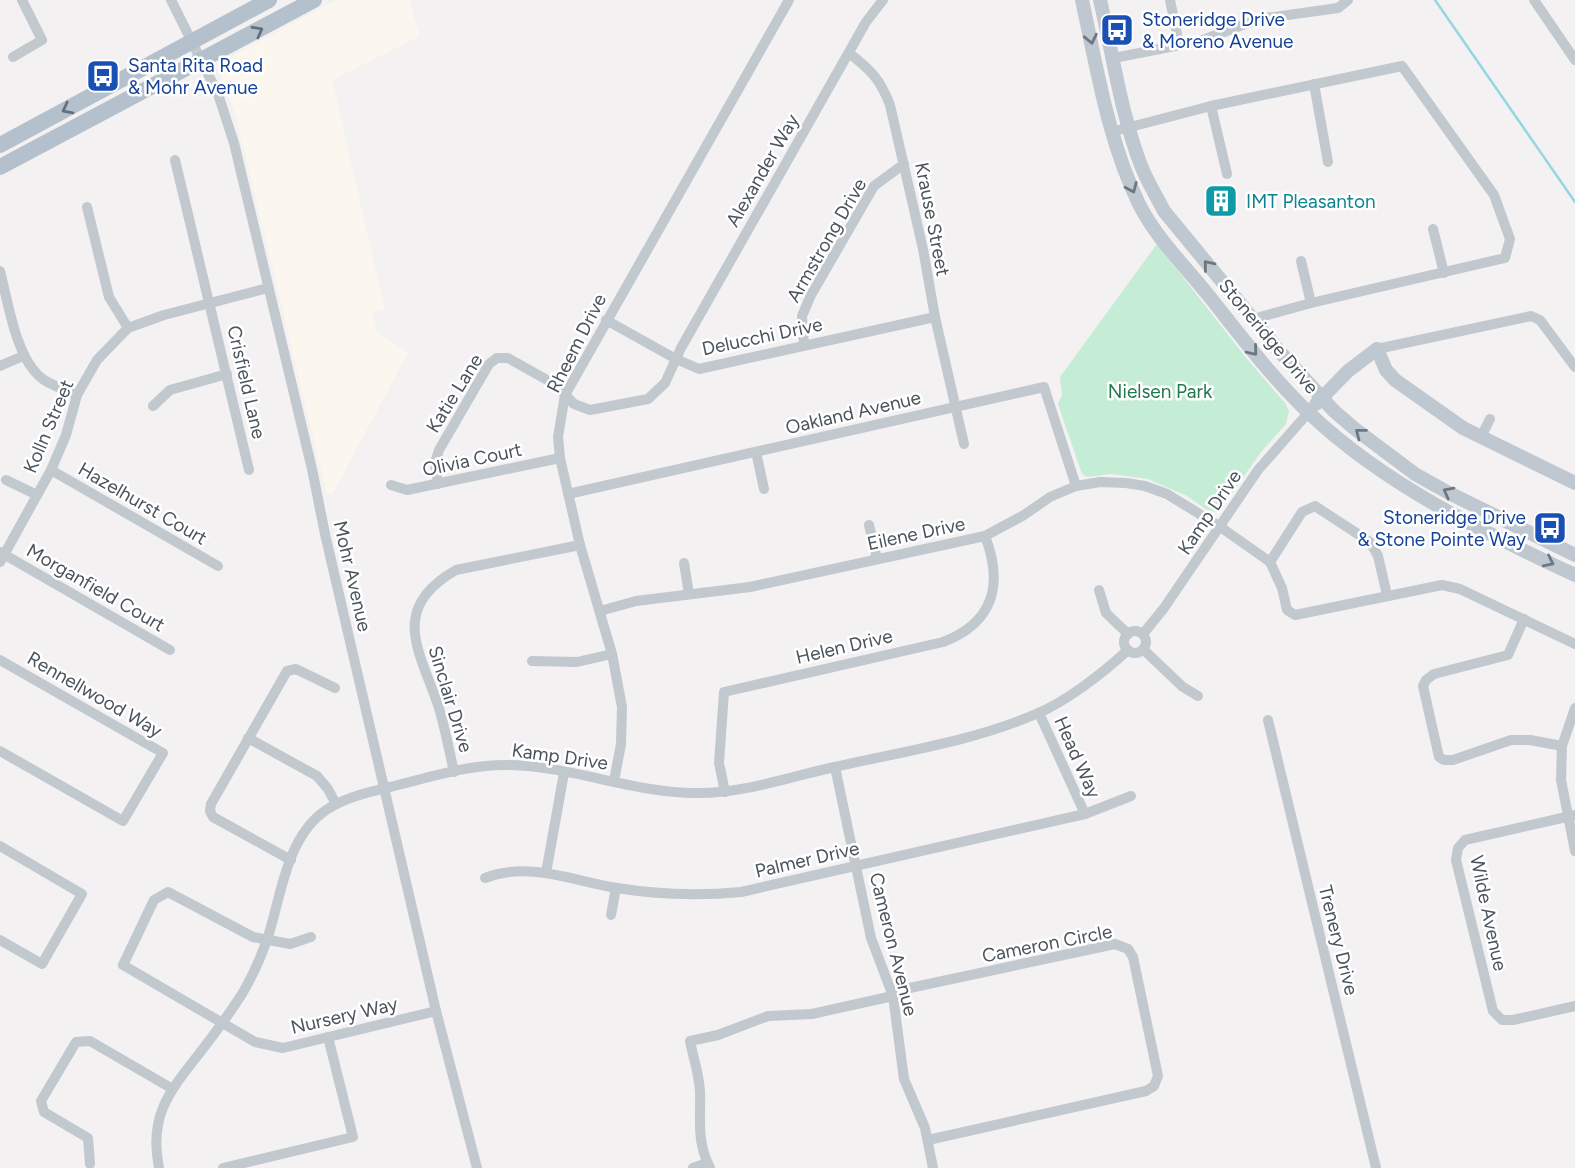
<svg xmlns="http://www.w3.org/2000/svg" width="1575" height="1168" font-family="Figtree,sans-serif">
<style>
.commercial{fill:#fbf7ee}
.green{fill:#c5ecd4}
.lines{fill:none;stroke-linecap:round;stroke-linejoin:round}
.stream{stroke:#96d5e4;stroke-width:2.5}
.street{stroke:#c1c8ce;stroke-width:10}
.secondary{stroke:#bfc8d0;stroke-width:14}
.primary{stroke:#b4c1cd;stroke-width:16}
.oneway{stroke:#656f79}
.oneway2{stroke:#6e7780}
.labels{text-anchor:middle;stroke-width:5;stroke-linejoin:round;paint-order:stroke}
.transit-label{font-size:19px;fill:#164399;stroke:#fff;text-anchor:start}
.street-label{font-size:19px;fill:#4b545d;stroke:#fff}
.culture-label{font-size:19px;fill:#0d838f;stroke:#fff;text-anchor:start}
.park-label{font-size:19px;fill:#21784c;stroke:#fff}
</style>
<rect width="100%" height="100%" fill="#f3f1f1"/>
<!-- commercial -->
<path class="commercial" d="M336,0H409L420,36L332,80L385,310L372,313L377,333L408,353L333,493L327,495L237,120L220,73L221,66L227,59Z"/>
<!-- green -->
<path class="green" d="M1157,244L1247,359L1285,403L1289,411L1286,424L1261,452L1222,507L1216,512L1207,510L1187,496L1148,479L1111,474L1087,477L1082,474L1058,404L1062,395L1060,377Z"/>
<g class="lines">
<!-- stream -->
<path class="stream" d="M1435,0L1575,202"/>
<!-- street -->
<g class="street">
<path d="M171,0L218,94L234,143L312,469L325,534L436,1011L477,1168"/>
<path d="M1170,0L1179,44"/>
<path d="M1534,0L1575,60"/>
<path d="M849,53C871,70 880,79 890,105L923,249L935,317L964,444"/>
<path d="M13,57L42,40L22,0"/>
<path d="M1114,58L1200,41L1240,26L1266,18L1338,8L1348,0"/>
<path d="M1314,84L1328,162"/>
<path d="M1211,106L1227,174"/>
<path d="M1111,132L1211,106L1402,66L1494,195L1510,239L1505,258L1311,303L1253,319"/>
<path d="M175,160L249,470"/>
<path d="M87,207L109,297L128,328"/>
<path d="M1433,229L1444,273"/>
<path d="M1301,261L1311,303"/>
<path d="M0,271C8,301 15,353 38,375C48,385 64,389 77,395"/>
<path d="M606,320L676,359L699,369L935,317"/>
<path d="M804,345L802,316L811,295L874,186L904,164"/>
<path d="M1377,349L1531,316L1540,320L1575,367"/>
<path d="M0,366L23,356"/>
<path d="M153,406L170,390L227,374"/>
<path d="M1481,437L1490,419"/>
<path d="M756,452L764,489"/>
<path d="M51,470L218,566"/>
<path d="M6,480L37,495"/>
<path d="M438,484L435,463L439,450L489,364L497,358H508L556,385L574,404L590,410L648,399L665,383L681,348L866,22L883,0"/>
<path d="M391,485L407,490L560,458"/>
<path d="M568,494L1044,387L1076,486"/>
<path d="M869,525L877,559"/>
<path d="M0,552L170,650"/>
<path d="M0,562L51,470L66,435L77,395L97,360L128,328L164,315L268,288"/>
<path d="M1270,562L1302,512L1315,506L1370,542L1378,556L1387,595"/>
<path d="M684,563L689,594"/>
<path d="M1099,590L1106,613L1128,634"/>
<path d="M600,611L636,601L750,587L985,536L1024,515L1050,497L1076,486L1100,482L1126,483L1145,486L1167,494L1219,526L1270,562L1282,588L1287,610L1295,615L1442,585L1460,589L1575,644"/>
<path d="M1524,619L1508,655L1434,674L1426,680L1423,686L1439,757L1444,760H1453L1511,740H1530L1562,746"/>
<circle cx="1135" cy="642" r="11"/>
<path d="M1143,634L1164,608L1258,470L1308,413"/>
<path d="M1143,649L1183,687L1198,696"/>
<path d="M0,660L163,753L123,821L0,751"/>
<path d="M532,661L577,662L612,654"/>
<path d="M1575,708L1562,746L1561,780L1575,851"/>
<path d="M1039,713L1085,814"/>
<path d="M1268,720L1376,1168"/>
<path d="M248,738L317,776L328,789L336,804"/>
<path d="M835,767L871,938L893,996L904,1079L925,1128L933,1168"/>
<path d="M454,772C449,750 445,728 439,708C420,651 388,609 456,570L580,545"/>
<path d="M614,781L621,744L622,707L612,654L580,545L560,458L558,437L565,395L789,0"/>
<path d="M725,792L719,763L724,692L943,642C993,623 1004,585 985,536"/>
<path d="M1575,815L1465,840L1458,848L1456,860L1493,1011L1502,1020H1513L1575,1006"/>
<path d="M0,846L82,894L42,964L0,940"/>
<path d="M291,860L213,817L210,811L211,804L287,671L296,669L335,688"/>
<path d="M546,873L564,773"/>
<path d="M485,878C529,861 573,881 617,888C660,895 698,896 741,892L1085,814L1131,796"/>
<path d="M611,915L616,888"/>
<path d="M311,937L290,944L253,937L168,892L154,900L123,965L255,1042L283,1048L436,1011"/>
<path d="M891,992L1115,944L1128,949L1133,957L1158,1076L1154,1086L1146,1091L928,1140"/>
<path d="M90,1164L88,1138L44,1112L41,1101L76,1042L90,1041L171,1088"/>
<path d="M159,1168C148,1114 171,1090 202,1050C216,1032 229,1014 242,994C252,977 261,957 268,937C281,896 286,841 322,813C342,797 374,791 398,785C434,776 472,764 509,765C571,766 634,793 695,793C740,794 786,778 830,768C899,752 971,742 1036,714C1066,702 1104,672 1128,650"/>
<path d="M223,1168L353,1137L328,1037"/>
<path d="M693,1168L707,1163"/>
<path d="M710,1168C696,1140 701,1120 700,1091C699,1074 693,1057 690,1041L718,1035L768,1016L812,1014L893,996"/>
</g>
<!-- secondary -->
<g class="secondary">
<path d="M1082,0C1097,69 1108,140 1139,204C1156,238 1186,267 1209,296C1241,336 1272,378 1309,413C1385,485 1481,531 1575,575"/>
<path d="M1100,0C1113,55 1121,115 1142,168C1148,183 1157,197 1164,211L1280,352L1334,411L1355,429L1415,474L1449,493L1575,555"/>
<path d="M1316,404L1348,371L1377,349L1386,370L1395,380L1463,428L1575,483"/>
</g>
<!-- primary -->
<g class="primary">
<path d="M0,145L269,0"/>
<path d="M0,167L314,0"/>
</g>
</g>
<!-- one-way arrows -->
<defs><path id="oneway-chevron" d="M-2-3.5L2.5 0L-2 3.5" fill="none" stroke-width="1.6" stroke-linecap="round" stroke-linejoin="round" transform="scale(1.75)"/></defs>
<g class="oneway">
<use href="#oneway-chevron" transform="translate(258 31) rotate(-29)"/>
<use href="#oneway-chevron" transform="translate(67 109) rotate(152)"/>
</g>
<g class="oneway2">
<use href="#oneway-chevron" transform="translate(1091 39) rotate(78)"/>
<use href="#oneway-chevron" transform="translate(1132 188) rotate(66)"/>
<use href="#oneway-chevron" transform="translate(1208 265) rotate(-129)"/>
<use href="#oneway-chevron" transform="translate(1253 351) rotate(51)"/>
<use href="#oneway-chevron" transform="translate(1360 433) rotate(-142)"/>
<use href="#oneway-chevron" transform="translate(1448 492) rotate(-152)"/>
<use href="#oneway-chevron" transform="translate(1549 562) rotate(26)"/>
</g>
<!-- icons -->
<defs>
<symbol id="bus-square" viewBox="-11 -11 22 22"><rect x="-9" y="-9" width="18" height="18" rx="4" fill="#1a4fb4" stroke="#fff"/><path d="M-5-6H5V4H4V6H2V4H-2V6H-4V4H-5ZM-3.5-4V0h7V-4ZM-3.5 1.2v1.5H-2V1.2ZM2 1.2v1.5H3.5V1.2Z" fill="#fff"/></symbol>
<symbol id="building-square" viewBox="-11 -11 22 22"><rect x="-9" y="-9" width="18" height="18" rx="4" fill="#0f9aa8" stroke="#fff"/><path d="M-4-6H4V6H1V3H-1V6H-4ZM-2.5-4.3h1.7v1.8h-1.7ZM.8-4.3h1.7v1.8H.8ZM-2.5-1h1.7V.8h-1.7ZM.8-1h1.7V.8H.8Z" fill="#fff"/></symbol>
</defs>
<g fill-rule="evenodd">
<use href="#bus-square" x="1098" y="11" width="38" height="38"/>
<use href="#bus-square" x="84" y="57" width="38" height="38"/>
<use href="#building-square" x="1202" y="182" width="38" height="38"/>
<use href="#bus-square" x="1531" y="509" width="38" height="38"/>
</g>
<g class="labels">
<!-- transit labels -->
<g class="transit-label">
<text x="1142" y="26">Stoneridge Drive<tspan x="1142" dy="22">&amp; Moreno Avenue</tspan></text>
<text x="128" y="72">Santa Rita Road<tspan x="128" dy="22">&amp; Mohr Avenue</tspan></text>
<text x="1526" y="524" text-anchor="end">Stoneridge Drive<tspan x="1526" dy="22">&amp; Stone Pointe Way</tspan></text>
</g>
<!-- street labels -->
<g class="street-label">
<text transform="translate(762 170) rotate(-60)" y="7">Alexander Way</text>
<text transform="translate(933 219) rotate(79)" y="7">Krause Street</text>
<text transform="translate(826 240) rotate(-60)" y="7">Armstrong Drive</text>
<text transform="translate(762 336) rotate(-12)" y="7">Delucchi Drive</text>
<text transform="translate(1269 336) rotate(50)" y="7">Stoneridge Drive</text>
<text transform="translate(576 343) rotate(-63)" y="7">Rheem Drive</text>
<text transform="translate(247 382) rotate(77)" y="7">Crisfield Lane</text>
<text transform="translate(454 393) rotate(-58)" y="7">Katie Lane</text>
<text transform="translate(853 412) rotate(-13)" y="7">Oakland Avenue</text>
<text transform="translate(48 426) rotate(-67)" y="7">Kolln Street</text>
<text transform="translate(472 459) rotate(-12)" y="7">Olivia Court</text>
<text transform="translate(143 503) rotate(30)" y="7">Hazelhurst Court</text>
<text transform="translate(1209 512) rotate(-56)" y="7">Kamp Drive</text>
<text transform="translate(916 533) rotate(-12)" y="7">Eilene Drive</text>
<text transform="translate(353 576) rotate(77)" y="7">Mohr Avenue</text>
<text transform="translate(96 587) rotate(30)" y="7">Morganfield Court</text>
<text transform="translate(844 646) rotate(-13)" y="7">Helen Drive</text>
<text transform="translate(95 694) rotate(30)" y="7">Rennellwood Way</text>
<text transform="translate(451 699) rotate(73)" y="7">Sinclair Drive</text>
<text transform="translate(560 756) rotate(8)" y="7">Kamp Drive</text>
<text transform="translate(1078 757) rotate(66)" y="7">Head Way</text>
<text transform="translate(807 859) rotate(-13)" y="7">Palmer Drive</text>
<text transform="translate(1489 913) rotate(78)" y="7">Wilde Avenue</text>
<text transform="translate(1339 940) rotate(76)" y="7">Trenery Drive</text>
<text transform="translate(1047 943) rotate(-11)" y="7">Cameron Circle</text>
<text transform="translate(894 944) rotate(76)" y="7">Cameron Avenue</text>
<text transform="translate(344 1015) rotate(-13)" y="7">Nursery Way</text>
</g>
<!-- culture labels -->
<g class="culture-label">
<text x="1246" y="208">IMT Pleasanton</text>
</g>
<!-- park labels -->
<g class="park-label">
<text x="1160" y="398">Nielsen Park</text>
</g>
</g>
</svg>
